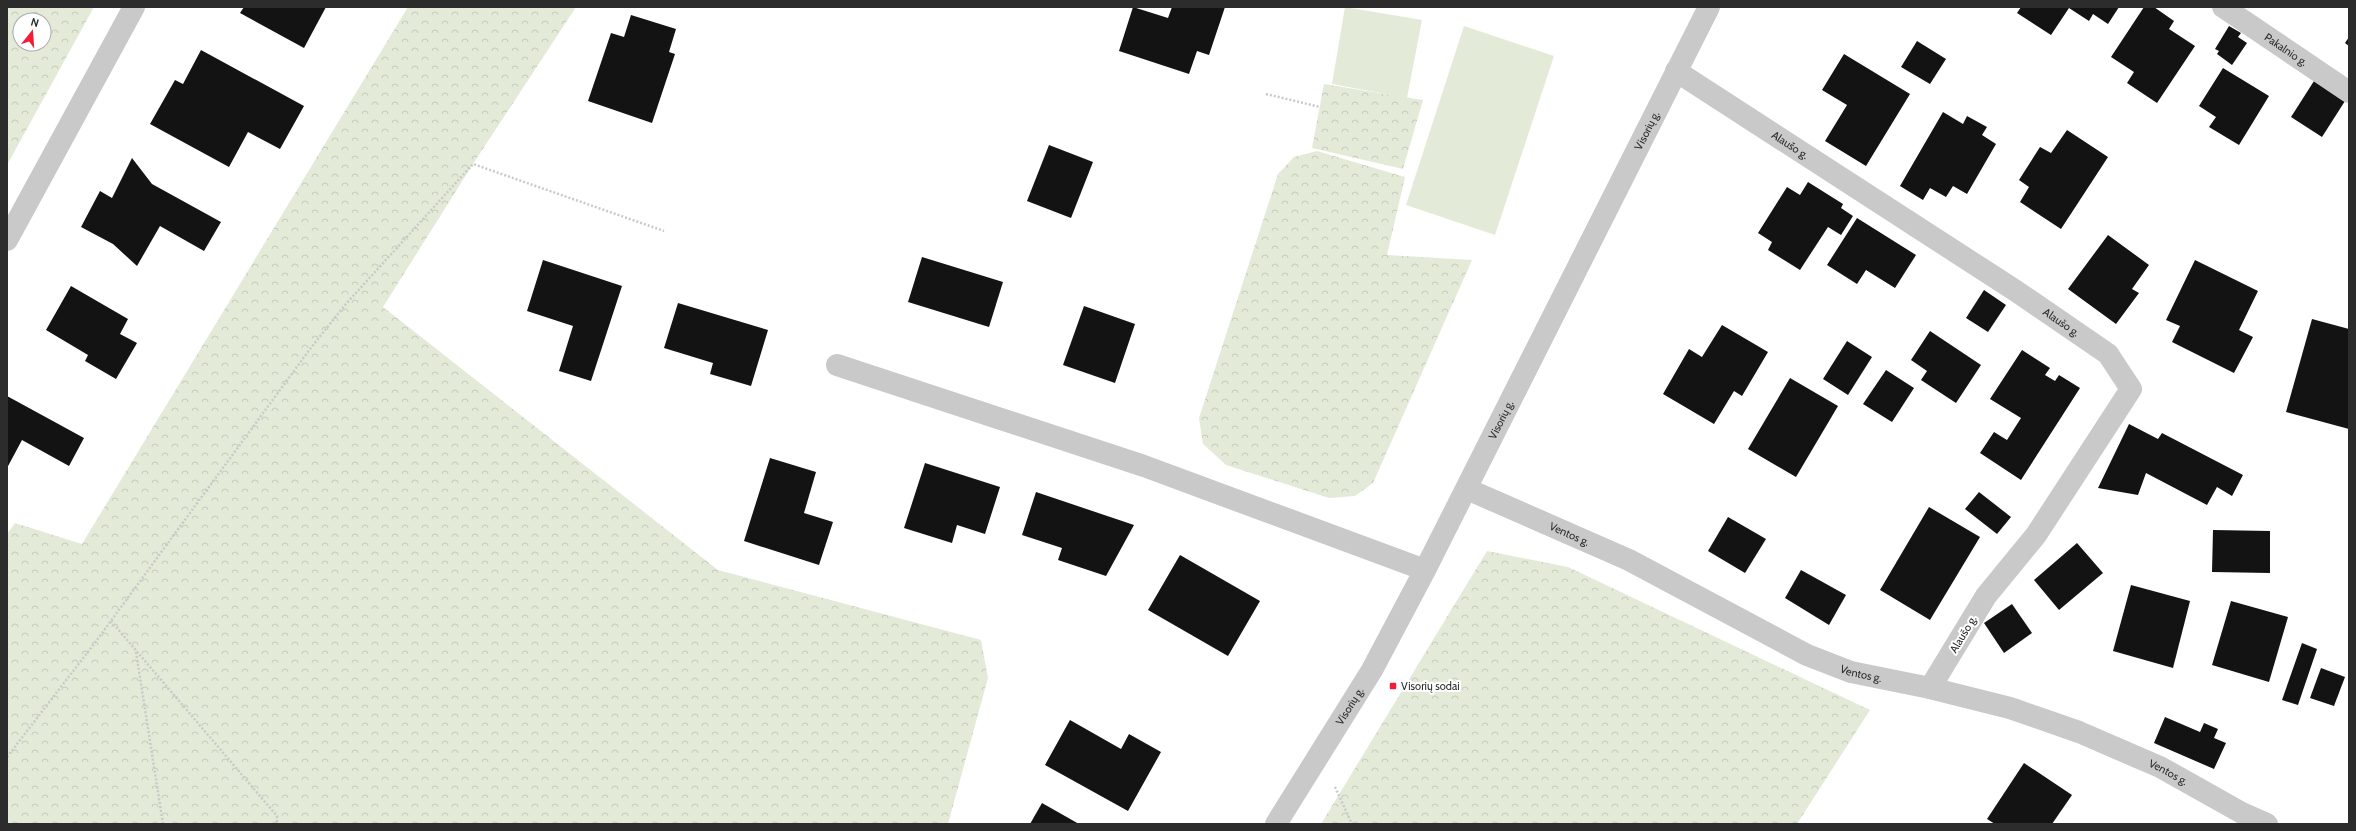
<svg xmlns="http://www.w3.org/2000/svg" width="2356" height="831" font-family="Cabin,sans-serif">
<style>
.forest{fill:url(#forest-crowns);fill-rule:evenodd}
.pitch{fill:#e3ebd8}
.building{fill:#131313}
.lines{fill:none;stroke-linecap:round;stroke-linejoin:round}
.path{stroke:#c9c9c9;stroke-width:2.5;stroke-dasharray:2 2;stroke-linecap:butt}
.minor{stroke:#c9c9c9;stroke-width:22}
.poi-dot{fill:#f31d36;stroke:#fff;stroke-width:1.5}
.labels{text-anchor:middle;stroke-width:4;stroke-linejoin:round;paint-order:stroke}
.street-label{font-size:11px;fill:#2c2c2c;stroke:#fff}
.poi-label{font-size:11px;fill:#2c2c2c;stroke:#fff;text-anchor:start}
</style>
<defs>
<pattern id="forest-crowns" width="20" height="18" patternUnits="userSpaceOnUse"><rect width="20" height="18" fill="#e3ebd8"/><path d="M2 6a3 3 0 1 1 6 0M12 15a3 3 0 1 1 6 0" fill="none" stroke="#c3caba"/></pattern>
</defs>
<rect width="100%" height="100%" fill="#fff"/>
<!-- forest -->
<g class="forest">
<path d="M7,7H94L7,165ZM20,20H44V44H20Z"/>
<path d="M408,7H576L473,164L383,307L718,570L981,640L988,678L948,824H7V534L15,523L82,544Z"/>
<path d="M1324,84L1423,100L1403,169L1312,148Z"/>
<path d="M1317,151L1405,177L1387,255L1472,260L1373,483L1355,496L1329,498L1226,465L1203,444L1199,418L1278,174L1294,157Z"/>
<path d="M1487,551L1568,567L1870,710L1797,824H1321Z"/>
</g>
<!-- pitch -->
<g class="pitch">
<path d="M1345,7L1422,20L1407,98L1332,84Z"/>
<path d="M1464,26L1554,56L1495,235L1406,205Z"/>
</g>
<!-- building -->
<g class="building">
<path d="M244,7H326L304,48L240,13Z"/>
<path d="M1133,7L1168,18L1172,7H1225L1209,55L1197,51L1189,74L1119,51Z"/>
<path d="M2021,7H2119L2108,24L2093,14L2089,21L2069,8L2051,35L2017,13Z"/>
<path d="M2144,7H2154L2174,21L2169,29L2195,46L2157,103L2127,83L2134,72L2111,57Z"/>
<path d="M631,15L676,29L669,52L675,54L652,123L588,101L611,33L624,37Z"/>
<path d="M2229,26L2241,33L2238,37L2247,43L2232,65L2217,54L2219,51L2215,49Z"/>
<path d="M2349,37V46L2345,43Z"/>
<path d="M1917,41L1946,59L1930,84L1901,67Z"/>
<path d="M201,50L304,106L280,149L248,132L229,167L150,124L175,80L183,84Z"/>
<path d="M1844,54L1910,94L1866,166L1825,141L1847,105L1822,90Z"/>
<path d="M2223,68L2269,96L2239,145L2209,127L2216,117L2199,106Z"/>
<path d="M2314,81L2345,101L2322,137L2291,117Z"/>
<path d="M1943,112L1963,124L1967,116L1987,127L1982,135L1996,144L1967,194L1953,186L1946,197L1930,188L1923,200L1900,186Z"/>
<path d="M2067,130L2108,157L2061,229L2020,202L2029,187L2019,180L2040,147L2051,153Z"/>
<path d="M1049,145L1093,162L1071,218L1027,201Z"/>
<path d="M132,158L152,184L221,222L204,251L160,226L137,266L113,244L81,227L100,191L112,198Z"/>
<path d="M1808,182L1843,204L1841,208L1853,216L1841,235L1828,227L1800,270L1768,250L1772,242L1758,233L1787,187L1800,195Z"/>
<path d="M1857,218L1916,255L1895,288L1866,270L1857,284L1827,265Z"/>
<path d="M2108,235L2149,265L2132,289L2139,293L2116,324L2068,289Z"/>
<path d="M922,257L1003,282L989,327L908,302Z"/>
<path d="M543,260L622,286L591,381L559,371L573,326L527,311Z"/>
<path d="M2195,260L2258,291L2239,330L2253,337L2234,373L2172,342L2180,326L2166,320Z"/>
<path d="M71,286L128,319L120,334L137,343L116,379L85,361L88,355L46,330Z"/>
<path d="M1984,290L2006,305L1988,332L1966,318Z"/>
<path d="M678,303L768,330L751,386L710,374L713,363L664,348Z"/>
<path d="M1084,306L1135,324L1115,383L1063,365Z"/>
<path d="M2312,319L2349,329V429L2286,412Z"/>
<path d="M1722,325L1768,352L1742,396L1734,391L1714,424L1663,394L1689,349L1702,357Z"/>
<path d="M1930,331L1981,365L1956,403L1921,380L1927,371L1911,360Z"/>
<path d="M1847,341L1872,357L1848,395L1823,379Z"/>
<path d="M2022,350L2050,368L2045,375L2055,381L2059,375L2080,388L2021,480L1980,453L1994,432L2007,440L2021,418L1990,399Z"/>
<path d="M1886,370L1914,388L1892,422L1863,404Z"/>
<path d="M1790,378L1838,406L1796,477L1748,449Z"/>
<path d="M7,396L84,438L69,466L22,440L7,468Z"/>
<path d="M2129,424L2158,439L2162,433L2243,475L2232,496L2217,487L2207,505L2146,473L2138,495L2098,488Z"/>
<path d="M770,458L816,472L804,513L833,522L819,565L744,541Z"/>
<path d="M925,463L1000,487L985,534L957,525L952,543L904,528Z"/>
<path d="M1036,492L1134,525L1106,576L1058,560L1062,548L1022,535Z"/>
<path d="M1979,492L2011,517L1997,534L1965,509Z"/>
<path d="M1929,507L1980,537L1930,620L1880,590Z"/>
<path d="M1728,517L1766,539L1745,573L1708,551Z"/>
<path d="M2213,530L2270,531V573L2212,572Z"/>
<path d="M2077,543L2103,573L2059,610L2034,580Z"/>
<path d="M1180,555L1260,601L1228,656L1148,610Z"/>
<path d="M1801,570L1846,595L1829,625L1785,598Z"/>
<path d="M2131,585L2190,601L2173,668L2113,651Z"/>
<path d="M2231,601L2288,617L2269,682L2212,665Z"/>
<path d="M2012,604L2032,633L2004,653L1984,623Z"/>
<path d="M2302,643L2317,649L2298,705L2282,700Z"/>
<path d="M2321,668L2345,677L2334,706L2310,698Z"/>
<path d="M2165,717L2200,732L2204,723L2218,729L2214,738L2226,743L2214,769L2154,743Z"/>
<path d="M1070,720L1121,749L1129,734L1161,752L1128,811L1045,765Z"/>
<path d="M2024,763L2072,795L2052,824H1995L1987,819Z"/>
<path d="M1042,803L1079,824H1030Z"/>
</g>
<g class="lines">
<!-- path -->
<g class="path">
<path d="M1266,94L1320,107"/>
<path d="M111,621L277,816V824"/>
<path d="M136,652L163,824"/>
<path d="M7,757L94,644L310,349L345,305L473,164L664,231"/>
<path d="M1335,787L1352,824"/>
</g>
<!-- minor -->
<g class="minor">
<path id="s1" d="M2223,7L2349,92"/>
<path id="s2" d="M1676,71L2016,291L2108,354L2131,389L2036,535L1986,596L1930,688"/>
<path d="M7,240L134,7"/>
<path d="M837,365L1144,466L1425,570"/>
<path id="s3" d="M1467,489L1629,560L1807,655L1851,672L1930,688L2010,708L2079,732L2160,767L2242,813L2267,824"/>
<path id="s4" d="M1276,824L1372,670L1425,570L1709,7"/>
</g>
</g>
<!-- markers -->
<rect class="poi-dot" x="1389" y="682" width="8" height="8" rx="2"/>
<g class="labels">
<!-- street labels -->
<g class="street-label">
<text dy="4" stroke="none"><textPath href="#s1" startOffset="76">Pakalnio g.</textPath></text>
<text dy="4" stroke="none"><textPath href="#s4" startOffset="787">Visorių g.</textPath></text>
<text dy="4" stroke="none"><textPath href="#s2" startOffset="136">Alaušo g.</textPath></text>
<text dy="4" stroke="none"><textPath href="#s2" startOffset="460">Alaušo g.</textPath></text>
<text dy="4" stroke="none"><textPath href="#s4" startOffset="463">Visorių g.</textPath></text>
<text dy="4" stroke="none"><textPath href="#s3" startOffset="112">Ventos g.</textPath></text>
<text transform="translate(1963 634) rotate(-59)" y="4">Alaušo g.</text>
<text dy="4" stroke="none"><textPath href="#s3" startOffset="436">Ventos g.</textPath></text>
<text dy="4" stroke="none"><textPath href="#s4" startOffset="139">Visorių g.</textPath></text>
<text dy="4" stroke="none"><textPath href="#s3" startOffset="760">Ventos g.</textPath></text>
</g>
<!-- poi labels -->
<g class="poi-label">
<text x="1401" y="690">Visorių sodai</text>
</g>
</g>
<!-- border -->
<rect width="2356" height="831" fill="none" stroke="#2c2c2c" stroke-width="16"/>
<!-- north arrow -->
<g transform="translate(32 32) rotate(17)"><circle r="19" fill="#ffffff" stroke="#ababab"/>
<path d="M0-3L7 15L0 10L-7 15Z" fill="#f31d36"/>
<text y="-6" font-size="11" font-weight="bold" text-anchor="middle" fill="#2c2c2c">N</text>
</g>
</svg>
